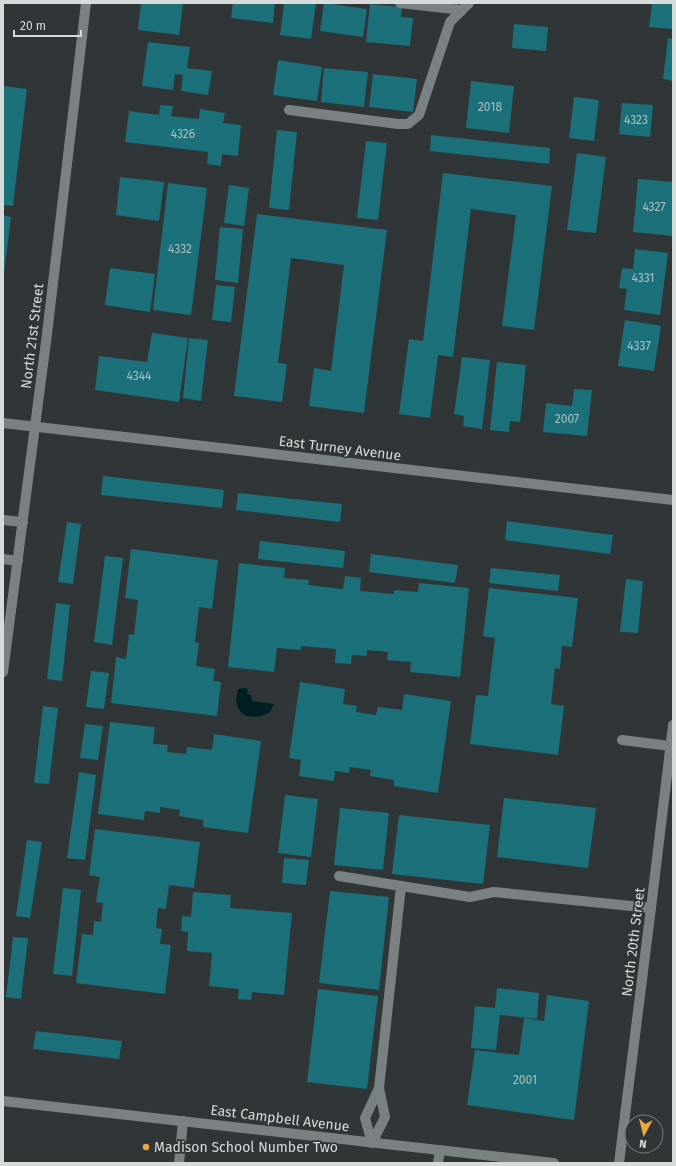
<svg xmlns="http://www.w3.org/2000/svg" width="676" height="1166" font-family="'Fira Sans',sans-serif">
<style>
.water{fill:#001f23}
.building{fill:#1c707a}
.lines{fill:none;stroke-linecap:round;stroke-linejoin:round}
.minor{stroke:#7a8182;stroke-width:10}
.poi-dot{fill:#efa73d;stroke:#303637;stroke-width:1.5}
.labels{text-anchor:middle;stroke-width:3.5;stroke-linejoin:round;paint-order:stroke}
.number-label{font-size:12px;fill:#a8c0c3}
.street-label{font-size:14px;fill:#d7dadb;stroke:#303637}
.poi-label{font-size:14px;fill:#d7dadb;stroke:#303637;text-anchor:start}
</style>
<rect width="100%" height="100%" fill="#303637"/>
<!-- water -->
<path class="water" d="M243,688L248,689L247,694L251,695L252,701L274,704L270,712C260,718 242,721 237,705C235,700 237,694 238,689Z"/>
<!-- building -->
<g class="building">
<path d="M141,3H183L179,35L138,30Z"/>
<path d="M233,3H275L273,23L231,18Z"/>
<path d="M284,3H316L311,39L280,35Z"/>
<path d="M324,3L367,9L363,37L320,31Z"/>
<path d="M652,3H673L672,29L649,27Z"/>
<path d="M370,4L402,7L401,17L413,18L410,46L366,42Z"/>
<path d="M514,24L548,27L546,51L512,48Z"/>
<path d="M668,38L673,39V81L663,79Z"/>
<path d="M148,42L190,47L187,68L212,71L208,95L181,91L183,75L175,74L173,90L142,86Z"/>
<path d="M278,60L322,67L317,101L273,95Z"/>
<path d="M324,68L368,72L364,107L321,102Z"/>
<path d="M373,74L417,79L413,112L369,107Z"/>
<path d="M471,81L514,86L509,133L466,128Z"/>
<path d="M3,86L27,89L13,206L3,205Z"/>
<path d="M574,97L599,100L594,141L569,138Z"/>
<path d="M622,103L653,105L650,137L619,134Z"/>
<path d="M160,105L173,106L171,116L199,119L200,109L225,113L223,123L241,125L238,156L222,154L221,166L207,164L208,152L125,142L129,111L159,115Z"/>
<path d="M277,130L297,132L289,210L269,208Z"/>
<path d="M431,135L550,148L549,164L430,151Z"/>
<path d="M366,141L387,143L378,220L357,218Z"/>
<path d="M577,153L606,157L596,233L567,230Z"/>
<path d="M443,173L552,186L534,330L502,326L516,215L471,209L453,357L438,355L430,418L399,414L409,339L423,341Z"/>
<path d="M120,177L164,182L159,221L116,215Z"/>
<path d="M638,179L673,182V236L633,232Z"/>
<path d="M168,183L207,188L191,315L153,310Z"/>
<path d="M229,185L249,188L244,226L224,223Z"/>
<path d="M257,214L387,230L364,413L309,406L314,368L331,371L344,265L291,258L278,363L287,364L282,402L234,396Z"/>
<path d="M3,215L11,217L4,273H3Z"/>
<path d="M220,227L243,229L238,283L215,280Z"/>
<path d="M635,249L668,253L660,315L624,310L627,289L619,288L622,268L633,269Z"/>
<path d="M110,268L155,274L150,312L105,305Z"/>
<path d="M216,285L235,287L231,322L212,320Z"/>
<path d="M625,320L661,326L654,371L618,366Z"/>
<path d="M152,333L188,338L179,402L95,390L99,356L147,362Z"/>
<path d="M189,338L208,340L201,401L183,398Z"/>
<path d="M462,357L490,360L482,429L463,426L464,416L454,414Z"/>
<path d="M497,362L526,365L520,422L510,421L509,432L490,430Z"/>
<path d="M574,389L592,390L587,436L543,432L546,403L572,406Z"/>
<path d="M103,476L224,490L222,508L101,495Z"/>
<path d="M238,493L342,504L340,522L236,510Z"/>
<path d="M507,521L613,535L610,554L505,540Z"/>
<path d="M67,522L81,524L73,584L58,582Z"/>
<path d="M260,541L345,551L343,568L258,559Z"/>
<path d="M131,549L218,560L212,609L199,607L195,642L199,643L196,666L215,669L213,681L221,682L217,716L111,703L116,657L126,659L129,634L134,635L138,600L125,598Z"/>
<path d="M371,554L458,565L455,583L369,572Z"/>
<path d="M105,556L123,558L112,645L94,642Z"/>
<path d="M239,563L285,568L284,578L309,580L308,585L343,589L345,576L361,578L360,591L394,594V590L418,592L419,583L469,588L460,677L410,672L411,662L387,660L388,652L367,650V656L352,655L351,664L335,663L336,649L301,646V650L277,648L274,672L228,667Z"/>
<path d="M491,568L560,575L558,591L489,583Z"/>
<path d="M626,579L643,581L638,633L620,632Z"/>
<path d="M489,588L578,598L572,647L562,646L560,669L555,668L551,704L564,706L558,755L470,744L476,695L488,696L495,638L483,636Z"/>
<path d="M56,603L70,605L62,681L47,679Z"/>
<path d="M91,671L109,673L104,709L86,707Z"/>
<path d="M300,682L345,689L343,704L357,706L356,712L376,715L378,707L402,710L404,694L451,701L438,793L394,786V780L370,776L371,770L350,767L349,773L335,771L334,781L299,776L301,760L289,758Z"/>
<path d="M43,706L58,708L49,784L34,783Z"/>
<path d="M110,722L155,727L153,744L168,745L167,752L186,754L187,747L212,750L214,734L261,741L248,833L203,827V820L179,816L180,810L160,807V813L145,811L144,820L98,814Z"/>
<path d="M85,724L103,726L98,760L80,758Z"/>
<path d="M79,772L96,775L85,860L67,858Z"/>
<path d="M285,795L318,799L311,857L278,853Z"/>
<path d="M504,798L596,808L588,868L497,857Z"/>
<path d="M340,808L389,813L383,870L334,865Z"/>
<path d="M399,815L490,825L483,884L392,874Z"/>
<path d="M95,829L200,842L194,888L169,885L166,909L158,908L156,928L162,929L160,944L171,945L165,994L76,983L82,934L93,935L94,921L101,922L103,903L96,902L100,877L89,875Z"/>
<path d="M27,840L42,842L30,918L16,916Z"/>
<path d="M284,858L309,860L306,885L282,883Z"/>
<path d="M63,888L81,890L72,976L53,974Z"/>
<path d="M330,891L389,897L379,990L319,983Z"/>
<path d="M193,892L231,895L230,908L292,913L284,995L252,992L251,1000L238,999L239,989L209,986L212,953L187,951L188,932L181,931L182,916L191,917Z"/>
<path d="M13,937L28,938L21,999L6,997Z"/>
<path d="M497,988L539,993L537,1019L500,1015L496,1050L471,1048L475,1006L495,1008Z"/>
<path d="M318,989L378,996L367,1089L307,1082Z"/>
<path d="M547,995L589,1001L574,1120L467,1105L475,1050L519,1055L524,1018L544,1021Z"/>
<path d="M36,1031L122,1041L119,1059L33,1049Z"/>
</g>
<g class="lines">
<!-- minor -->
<g class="minor">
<path d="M400,3L462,10"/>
<path d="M289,110L398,124H408L419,115L450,22L469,3"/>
<path d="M3,423L673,500"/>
<path d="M3,520L23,522"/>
<path d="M3,559L18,561"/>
<path d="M3,672L47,334L86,3"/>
<path d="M622,740L670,746"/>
<path d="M339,876L401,886"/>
<path d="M3,1101L554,1163"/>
<path d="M372,1143L385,1117L379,1088L401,886L470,897L494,892L651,908"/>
<path d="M372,1143L365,1118L379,1088"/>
<path d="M179,1163L183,1121"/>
<path d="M438,1163L440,1150"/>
<path d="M619,1163L651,908L673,725"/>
</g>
</g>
<!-- markers -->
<circle class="poi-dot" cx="146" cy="1147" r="4"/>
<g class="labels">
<!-- number labels -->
<g class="number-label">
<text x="490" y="111">2018</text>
<text x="636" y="124">4323</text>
<text x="183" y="138">4326</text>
<text x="654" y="211">4327</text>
<text x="180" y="253">4332</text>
<text x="643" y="282">4331</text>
<text x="639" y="350">4337</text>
<text x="139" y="380">4344</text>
<text x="567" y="423">2007</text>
<text x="525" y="1084">2001</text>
</g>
<!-- street labels -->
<g class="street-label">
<text transform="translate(32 336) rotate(-83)" y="5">North 21st Street</text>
<text transform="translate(340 448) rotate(7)" y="5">East Turney Avenue</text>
<text transform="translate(633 942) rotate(-83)" y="5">North 20th Street</text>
<text transform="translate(280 1118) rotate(7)" y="5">East Campbell Avenue</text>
</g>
<!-- poi labels -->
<g class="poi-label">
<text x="154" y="1152">Madison School Number Two</text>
</g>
</g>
<!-- border -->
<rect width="676" height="1166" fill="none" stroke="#d7dadb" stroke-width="8"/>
<!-- north arrow -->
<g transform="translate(644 1134) rotate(187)"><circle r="19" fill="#303637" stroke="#737879"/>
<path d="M0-3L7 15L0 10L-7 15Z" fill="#efa73d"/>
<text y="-6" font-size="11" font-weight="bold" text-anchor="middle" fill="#d7dadb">N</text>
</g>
<!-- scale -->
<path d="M14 30v6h67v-6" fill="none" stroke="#d7dadb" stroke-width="2"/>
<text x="20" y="30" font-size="12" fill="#d7dadb" stroke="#303637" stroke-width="3" paint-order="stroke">20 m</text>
</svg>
